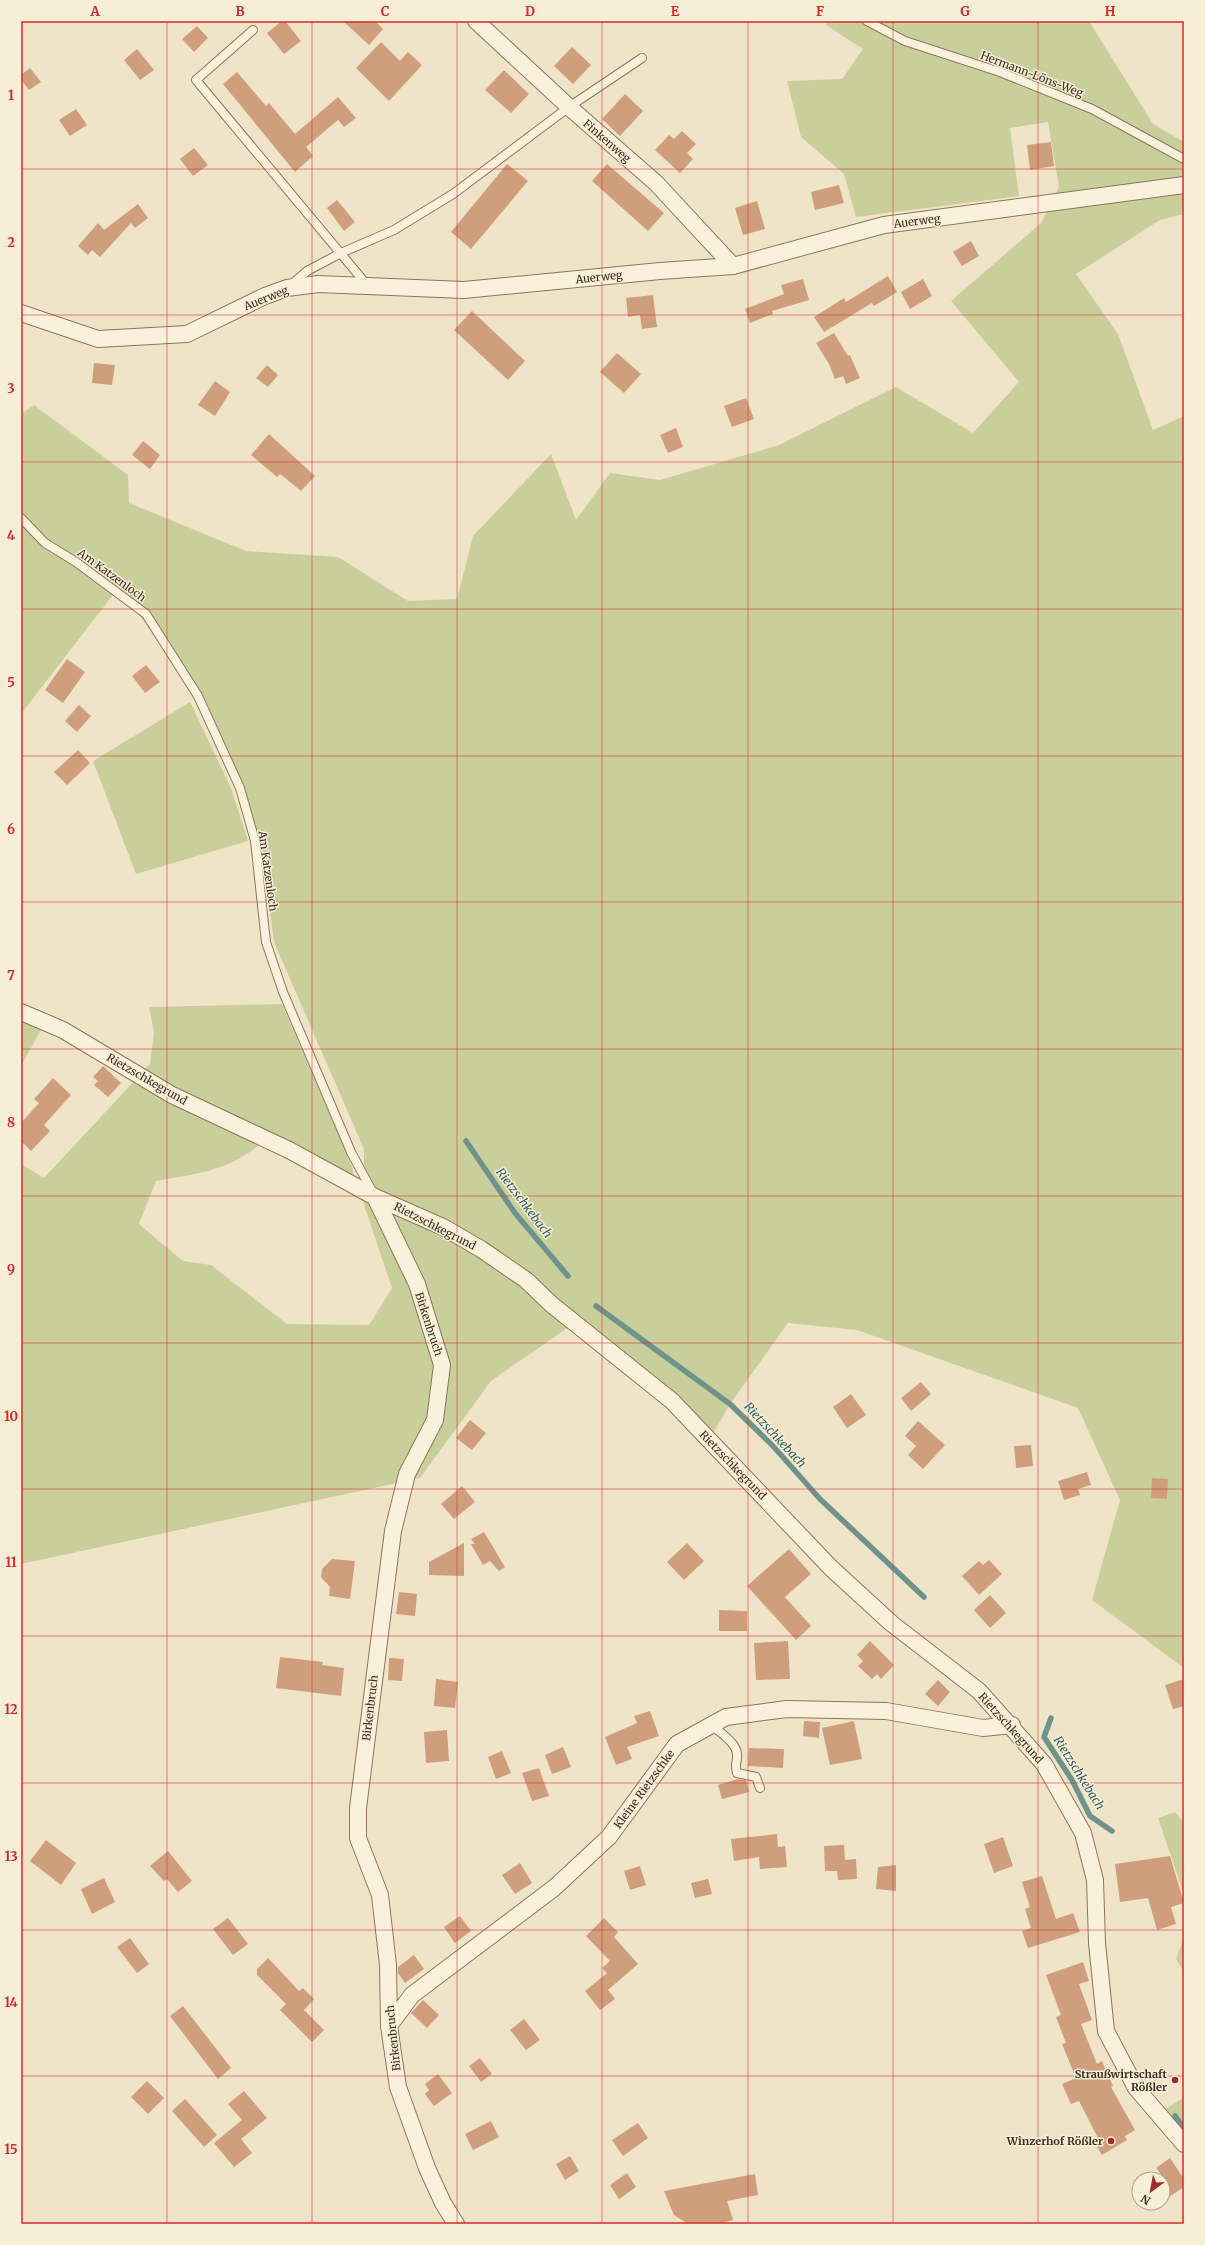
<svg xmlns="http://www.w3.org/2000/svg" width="1205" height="2245" font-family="Merriweather,serif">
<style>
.green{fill:#c9cf9b}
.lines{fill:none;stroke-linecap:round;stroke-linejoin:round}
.stream{stroke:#6f938a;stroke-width:5.5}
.building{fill:#cf9f7d}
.service-casing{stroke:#8d765c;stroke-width:10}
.minor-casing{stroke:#8d765c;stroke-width:18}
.service{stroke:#faf1dc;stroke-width:8}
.minor{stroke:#faf1dc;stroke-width:16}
.grid{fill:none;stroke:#d62828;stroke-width:1;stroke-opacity:0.55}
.poi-dot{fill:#9e2a2b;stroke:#f7eed8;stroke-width:1.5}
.labels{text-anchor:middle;stroke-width:3;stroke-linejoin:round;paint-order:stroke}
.street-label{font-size:11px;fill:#3d2e20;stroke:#f7eed8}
.poi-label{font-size:11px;font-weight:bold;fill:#3d2e20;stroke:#f7eed8;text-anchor:end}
.water-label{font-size:12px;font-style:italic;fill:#2f5d5a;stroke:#f7eed8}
.neatline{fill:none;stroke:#d62828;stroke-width:1.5}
.grid-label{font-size:13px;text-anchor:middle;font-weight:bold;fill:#d62828}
</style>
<rect width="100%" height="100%" fill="#f0e4c8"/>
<!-- green -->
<g class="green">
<path d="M828,21H1089L1153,124L1184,142V214L1160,220L1076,274L1118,334L1153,430L1184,416V1668L1092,1600L1120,1500L1078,1408L857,1330L788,1323L730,1404L709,1441L573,1324L491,1381L420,1478L21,1564V1164L44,1178L150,1064L154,1032L149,1007L282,1004L352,1166L355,1180L270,1134C237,1170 201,1173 156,1181L139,1224L183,1261L211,1265L287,1324L369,1325L392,1288L364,1205V1149L274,942L261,842L255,841L240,788L198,696L119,587L21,714V414L34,405L128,475L129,503L246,551L338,557L408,601L457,599L473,536L551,454L576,520L610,473L660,480L779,445L896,387L973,433L1019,382L951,301L1041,223L1059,187L1048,122L1010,128L1019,196L856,217L844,174L801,137L787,81L842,79L863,49L826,25Z"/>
<path d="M190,702L231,788L248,841L136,874L93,761Z"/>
<path d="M21,1020L42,1028L21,1066Z"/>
<path d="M1175,1812L1184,1823V1894L1158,1818Z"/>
<path d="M1184,1937V1972L1176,1959Z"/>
<path d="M1184,2097V2134L1163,2111Z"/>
</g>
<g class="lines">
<!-- stream -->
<g class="stream">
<path d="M466,1141L515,1213L568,1276"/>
<path d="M596,1306L730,1404L773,1446L820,1499L924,1597"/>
<path d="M1051,1718L1044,1737L1072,1780L1090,1816L1112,1831"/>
<path d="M1175,2116L1184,2128"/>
</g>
</g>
<!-- building -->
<g class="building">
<path d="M282,21H285L301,41L284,54L267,33Z"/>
<path d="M343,21H375L383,29L369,45Z"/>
<path d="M197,26L208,38L194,52L182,39Z"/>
<path d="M381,42L400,61L408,52L422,65L389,101L356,68Z"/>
<path d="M572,47L591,65L573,84L554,66Z"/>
<path d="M137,49L154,70L140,80L124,60Z"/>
<path d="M30,68L41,82L29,90L21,80V75Z"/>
<path d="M504,70L529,94L511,113L485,90Z"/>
<path d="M237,72L266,106L269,103L295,134L338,97L356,118L344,127L338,120L306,147L313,156L295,172L223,84Z"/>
<path d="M625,94L643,111L620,136L602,119Z"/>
<path d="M76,109L87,125L70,136L59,120Z"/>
<path d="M682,131L696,144L687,153L693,159L680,173L655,150L669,135L674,139Z"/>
<path d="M1051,142L1054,166L1030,170L1027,145Z"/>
<path d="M194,148L208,165L193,176L180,159Z"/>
<path d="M507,164L528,181L471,249L451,232Z"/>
<path d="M607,164L664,213L648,231L592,181Z"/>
<path d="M839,185L844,203L815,210L811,192Z"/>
<path d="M337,200L355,222L344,231L327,208Z"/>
<path d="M757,201L765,229L743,235L735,208Z"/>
<path d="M138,204L148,218L135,228L131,223L100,257L92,250L88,255L78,246L98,223L104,230Z"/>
<path d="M971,241L979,256L962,266L953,252Z"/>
<path d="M888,276L897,292L874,306L872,303L824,332L814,317L844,298L846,302Z"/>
<path d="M803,279L809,300L772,311L773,314L750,323L745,309L784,294L781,285Z"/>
<path d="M923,279L932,296L910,309L901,292Z"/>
<path d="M653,295L657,327L642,329L640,315L628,317L626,298Z"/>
<path d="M472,311L525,361L508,380L454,330Z"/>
<path d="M834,333L848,356L850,355L860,378L846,384L843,376L835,379L829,364L816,343Z"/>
<path d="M617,353L641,374L624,393L600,372Z"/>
<path d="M94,363L115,365L112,385L92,383Z"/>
<path d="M267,365L278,375L268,387L256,378Z"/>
<path d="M215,381L230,392L215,416L198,405Z"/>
<path d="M746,398L754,419L732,427L724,406Z"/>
<path d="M676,428L683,447L668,453L660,435Z"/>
<path d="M269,434L315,476L301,491L280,474L277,477L251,455Z"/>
<path d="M143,441L160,455L150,469L132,455Z"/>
<path d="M67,659L85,672L63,703L45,690Z"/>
<path d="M146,665L160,682L145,693L132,676Z"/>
<path d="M79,705L91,716L77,732L65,721Z"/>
<path d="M78,750L90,763L67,785L54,772Z"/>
<path d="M103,1066L121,1083L108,1097L94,1085L98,1081L93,1077Z"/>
<path d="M53,1078L71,1095L44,1125L50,1131L31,1151L21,1141V1123L39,1103L34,1099Z"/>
<path d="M921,1382L931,1394L911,1411L901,1398Z"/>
<path d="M851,1394L866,1415L847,1428L833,1407Z"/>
<path d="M470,1420L486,1433L472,1450L456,1438Z"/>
<path d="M918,1421L945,1445L923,1469L908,1455L916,1446L905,1436Z"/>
<path d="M1031,1445L1033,1466L1016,1468L1014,1446Z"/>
<path d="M1087,1472L1091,1485L1078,1489L1080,1495L1064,1500L1058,1481Z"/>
<path d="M1152,1478L1168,1479L1167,1499L1151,1498Z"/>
<path d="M462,1486L475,1502L454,1519L441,1504Z"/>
<path d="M484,1532L505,1567L499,1571L490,1561L483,1565L471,1544H475L471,1539Z"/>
<path d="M464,1543V1576L429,1575V1562Z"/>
<path d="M687,1543L704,1561L684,1580L667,1562Z"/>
<path d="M789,1549L811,1574L785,1597L811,1626L796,1640L747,1586Z"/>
<path d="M332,1559L355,1561L350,1599L329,1596L330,1587L321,1577L322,1569Z"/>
<path d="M989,1560L1002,1574L979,1595L962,1576L979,1561L983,1565Z"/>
<path d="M399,1592L417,1594L415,1616L396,1614Z"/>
<path d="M990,1595L1006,1613L990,1628L974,1610Z"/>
<path d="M719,1610L747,1611V1631H719Z"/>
<path d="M788,1641L790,1679L756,1680L754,1643Z"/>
<path d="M870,1641L894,1665L881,1679L877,1674L872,1679L858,1666L863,1661L857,1655Z"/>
<path d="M280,1657L323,1662L322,1665L344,1668L341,1696L276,1688Z"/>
<path d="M389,1658L404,1659L402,1681L388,1680Z"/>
<path d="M436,1679L458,1682L455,1708L434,1706Z"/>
<path d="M1184,1679V1706L1173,1709L1165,1685Z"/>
<path d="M938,1680L950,1692L938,1706L925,1694Z"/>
<path d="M650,1711L659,1736L627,1747L632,1759L616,1765L605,1737L637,1723L634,1716Z"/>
<path d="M804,1721L820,1722L819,1738L803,1736Z"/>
<path d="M854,1721L862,1759L830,1765L822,1728Z"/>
<path d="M447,1730L449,1761L426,1763L424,1732Z"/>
<path d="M563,1747L571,1767L552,1774L545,1755Z"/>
<path d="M749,1748L784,1749L783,1768L748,1766Z"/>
<path d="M502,1751L511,1773L496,1779L488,1757Z"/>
<path d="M539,1768L549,1796L532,1801L522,1773Z"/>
<path d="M738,1779L746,1780L749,1792L722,1799L718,1785Z"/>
<path d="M777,1834L778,1847L785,1846L787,1867L760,1869L759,1857L734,1861L731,1839Z"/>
<path d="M1003,1837L1013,1866L994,1873L984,1844Z"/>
<path d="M46,1840L76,1863L61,1885L30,1861Z"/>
<path d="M844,1845L845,1860L856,1859L857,1879L838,1880L837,1871H825L824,1846Z"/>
<path d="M168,1851L192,1881L178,1892L167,1879L164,1881L150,1866Z"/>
<path d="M1170,1856L1184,1903L1171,1907L1176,1924L1157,1930L1148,1898L1120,1902L1115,1864Z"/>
<path d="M520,1863L532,1883L515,1894L502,1875Z"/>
<path d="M896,1865V1891L876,1889L878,1867Z"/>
<path d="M640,1866L646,1885L630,1890L624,1871Z"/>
<path d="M1042,1876L1056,1919L1073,1913L1080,1932L1028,1948L1022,1931L1031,1928L1025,1909L1030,1907L1022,1882Z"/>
<path d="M104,1878L115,1902L92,1914L81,1889Z"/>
<path d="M708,1879L712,1894L695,1898L691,1883Z"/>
<path d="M460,1916L471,1931L455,1943L444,1927Z"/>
<path d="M228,1918L248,1944L233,1955L213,1929Z"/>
<path d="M604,1918L618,1932L614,1937L638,1964L608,1990L615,1999L600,2010L585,1991L607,1973L602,1968L610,1961L586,1936Z"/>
<path d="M130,1938L149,1964L137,1973L117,1947Z"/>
<path d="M414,1955L424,1969L405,1983L398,1973V1967Z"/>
<path d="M268,1958L299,1991L303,1988L314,1999L304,2010L324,2030L312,2042L280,2010L286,2004L257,1975V1969Z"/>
<path d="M1083,1962L1089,1981L1079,1984L1092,2020L1081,2024L1097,2064L1102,2061L1113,2086L1111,2087L1135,2130L1125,2136L1127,2140L1102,2155L1094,2142L1099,2140L1079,2101L1071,2104L1062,2084L1076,2078L1062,2044L1066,2043L1056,2017L1061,2015L1046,1975Z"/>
<path d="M423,2000L439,2015L427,2028L411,2013Z"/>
<path d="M183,2006L231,2068L218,2079L170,2016Z"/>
<path d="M524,2019L540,2040L526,2050L510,2030Z"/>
<path d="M480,2058L492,2074L481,2082L469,2066Z"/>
<path d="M438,2074L452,2093L434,2106L425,2094L429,2090L425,2084Z"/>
<path d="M147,2081L164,2098L148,2114L131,2097Z"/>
<path d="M244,2091L267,2118L241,2139L252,2153L234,2167L214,2143L242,2120L228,2104Z"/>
<path d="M185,2099L217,2135L204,2147L172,2111Z"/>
<path d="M491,2121L499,2137L473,2150L465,2134Z"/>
<path d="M638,2123L648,2138L623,2156L612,2140Z"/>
<path d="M570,2156L579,2171L565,2180L556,2164Z"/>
<path d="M1170,2158L1184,2179V2187L1163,2201V2177L1156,2168Z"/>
<path d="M627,2173L636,2187L619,2199L610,2185Z"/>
<path d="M755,2174L758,2195L727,2201L733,2220L719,2224H688L674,2215L664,2191Z"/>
</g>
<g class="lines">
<defs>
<g id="service">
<path d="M867,21L905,41L1000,72L1092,109L1184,159"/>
<path d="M253,30L196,80L367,285"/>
<path d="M291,285L307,271L341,253L394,230L453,194L569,107L642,58"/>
<path d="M21,518L45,543L76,562L146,614L198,696L240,788L255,841L266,942L283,992L351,1152L373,1193"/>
<path d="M712,1725C720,1733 736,1742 737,1754C738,1762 734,1763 737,1773L756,1777L760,1788"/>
</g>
<g id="minor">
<path d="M476,21L569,107L656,183L733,266"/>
<path d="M21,313L98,339L187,334L265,296L287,288L318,284L464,290L660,271L733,266L884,225L1184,185"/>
<path d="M21,1012L63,1030L172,1095L289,1150L375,1197L443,1227L481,1249L526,1280L551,1304L672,1401L831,1568L891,1623L979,1691L1044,1764L1083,1833L1095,1880L1097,1943L1106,2031L1136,2088L1184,2144"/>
<path d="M375,1197L417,1284L442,1365L435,1420L407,1474L393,1531L358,1808V1838L380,1895L388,1965L389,2026L398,2087L427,2168L443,2203L456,2224"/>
<path d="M389,2026L412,1995L554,1888L609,1837L677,1744L726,1717L787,1709L886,1711L983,1728L1012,1725"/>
</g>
</defs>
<!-- service casing -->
<use href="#service" class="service-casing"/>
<!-- minor casing -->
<use href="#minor" class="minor-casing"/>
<!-- service -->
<use href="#service" class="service"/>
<!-- minor -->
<use href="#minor" class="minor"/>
</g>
<!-- grid -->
<path class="grid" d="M167,21V2224M312,21V2224M457,21V2224M602,21V2224M748,21V2224M893,21V2224M1038,21V2224M21,169H1184M21,315H1184M21,462H1184M21,609H1184M21,756H1184M21,902H1184M21,1049H1184M21,1196H1184M21,1343H1184M21,1489H1184M21,1636H1184M21,1783H1184M21,1930H1184M21,2076H1184"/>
<!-- markers -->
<g class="poi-dot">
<circle cx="1175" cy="2080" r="4"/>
<circle cx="1111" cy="2141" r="4"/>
</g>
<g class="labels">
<!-- street labels -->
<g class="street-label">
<text transform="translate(1032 74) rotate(21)" y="4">Hermann-Löns-Weg</text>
<text transform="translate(607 141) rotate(41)" y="4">Finkenweg</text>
<text transform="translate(917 221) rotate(-7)" y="4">Auerweg</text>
<text transform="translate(599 277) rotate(-6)" y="4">Auerweg</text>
<text transform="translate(266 298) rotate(-22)" y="4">Auerweg</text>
<text transform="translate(112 575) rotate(36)" y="4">Am Katzenloch</text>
<text transform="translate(268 871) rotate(82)" y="4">Am Katzenloch</text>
<text transform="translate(147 1079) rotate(30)" y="4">Rietzschkegrund</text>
<text transform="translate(435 1226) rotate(27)" y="4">Rietzschkegrund</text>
<text transform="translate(429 1324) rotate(72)" y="4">Birkenbruch</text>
<text transform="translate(733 1465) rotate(46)" y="4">Rietzschkegrund</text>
<text transform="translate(370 1708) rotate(-83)" y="4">Birkenbruch</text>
<text transform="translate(1011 1728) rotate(48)" y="4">Rietzschkegrund</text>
<text transform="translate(644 1789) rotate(-54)" y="4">Kleine Rietzschke</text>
<text transform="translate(393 2038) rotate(-96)" y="4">Birkenbruch</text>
</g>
<!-- poi labels -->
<g class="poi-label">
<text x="1167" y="2078">Straußwirtschaft<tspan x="1167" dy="13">Rößler</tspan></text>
<text x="1103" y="2145">Winzerhof Rößler</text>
</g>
<!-- water labels -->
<g class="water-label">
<text transform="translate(524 1203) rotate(53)" y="4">Rietzschkebach</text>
<text transform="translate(775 1435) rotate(47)" y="4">Rietzschkebach</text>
<text transform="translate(1079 1773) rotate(58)" y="4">Rietzschkebach</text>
</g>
</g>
<!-- border -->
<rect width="1205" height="2245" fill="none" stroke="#f7eed8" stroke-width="44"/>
<!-- north arrow -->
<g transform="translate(1151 2191) rotate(212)"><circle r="19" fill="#f7eed8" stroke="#ada18e"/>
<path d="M0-3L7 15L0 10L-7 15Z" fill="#9e2a2b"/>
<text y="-6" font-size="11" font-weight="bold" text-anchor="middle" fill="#3d2e20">N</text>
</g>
<rect x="22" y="22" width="1161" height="2201" class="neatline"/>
<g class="grid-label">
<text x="95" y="16">A</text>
<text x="240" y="16">B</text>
<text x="385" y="16">C</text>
<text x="530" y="16">D</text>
<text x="675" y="16">E</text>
<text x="820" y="16">F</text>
<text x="965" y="16">G</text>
<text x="1110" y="16">H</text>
<text x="11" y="100">1</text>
<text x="11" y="247">2</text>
<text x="11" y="393">3</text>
<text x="11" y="540">4</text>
<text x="11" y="687">5</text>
<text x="11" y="834">6</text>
<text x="11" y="980">7</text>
<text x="11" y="1127">8</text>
<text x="11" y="1274">9</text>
<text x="11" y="1421">10</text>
<text x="11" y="1567">11</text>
<text x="11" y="1714">12</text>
<text x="11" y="1861">13</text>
<text x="11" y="2007">14</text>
<text x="11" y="2154">15</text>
</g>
</svg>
